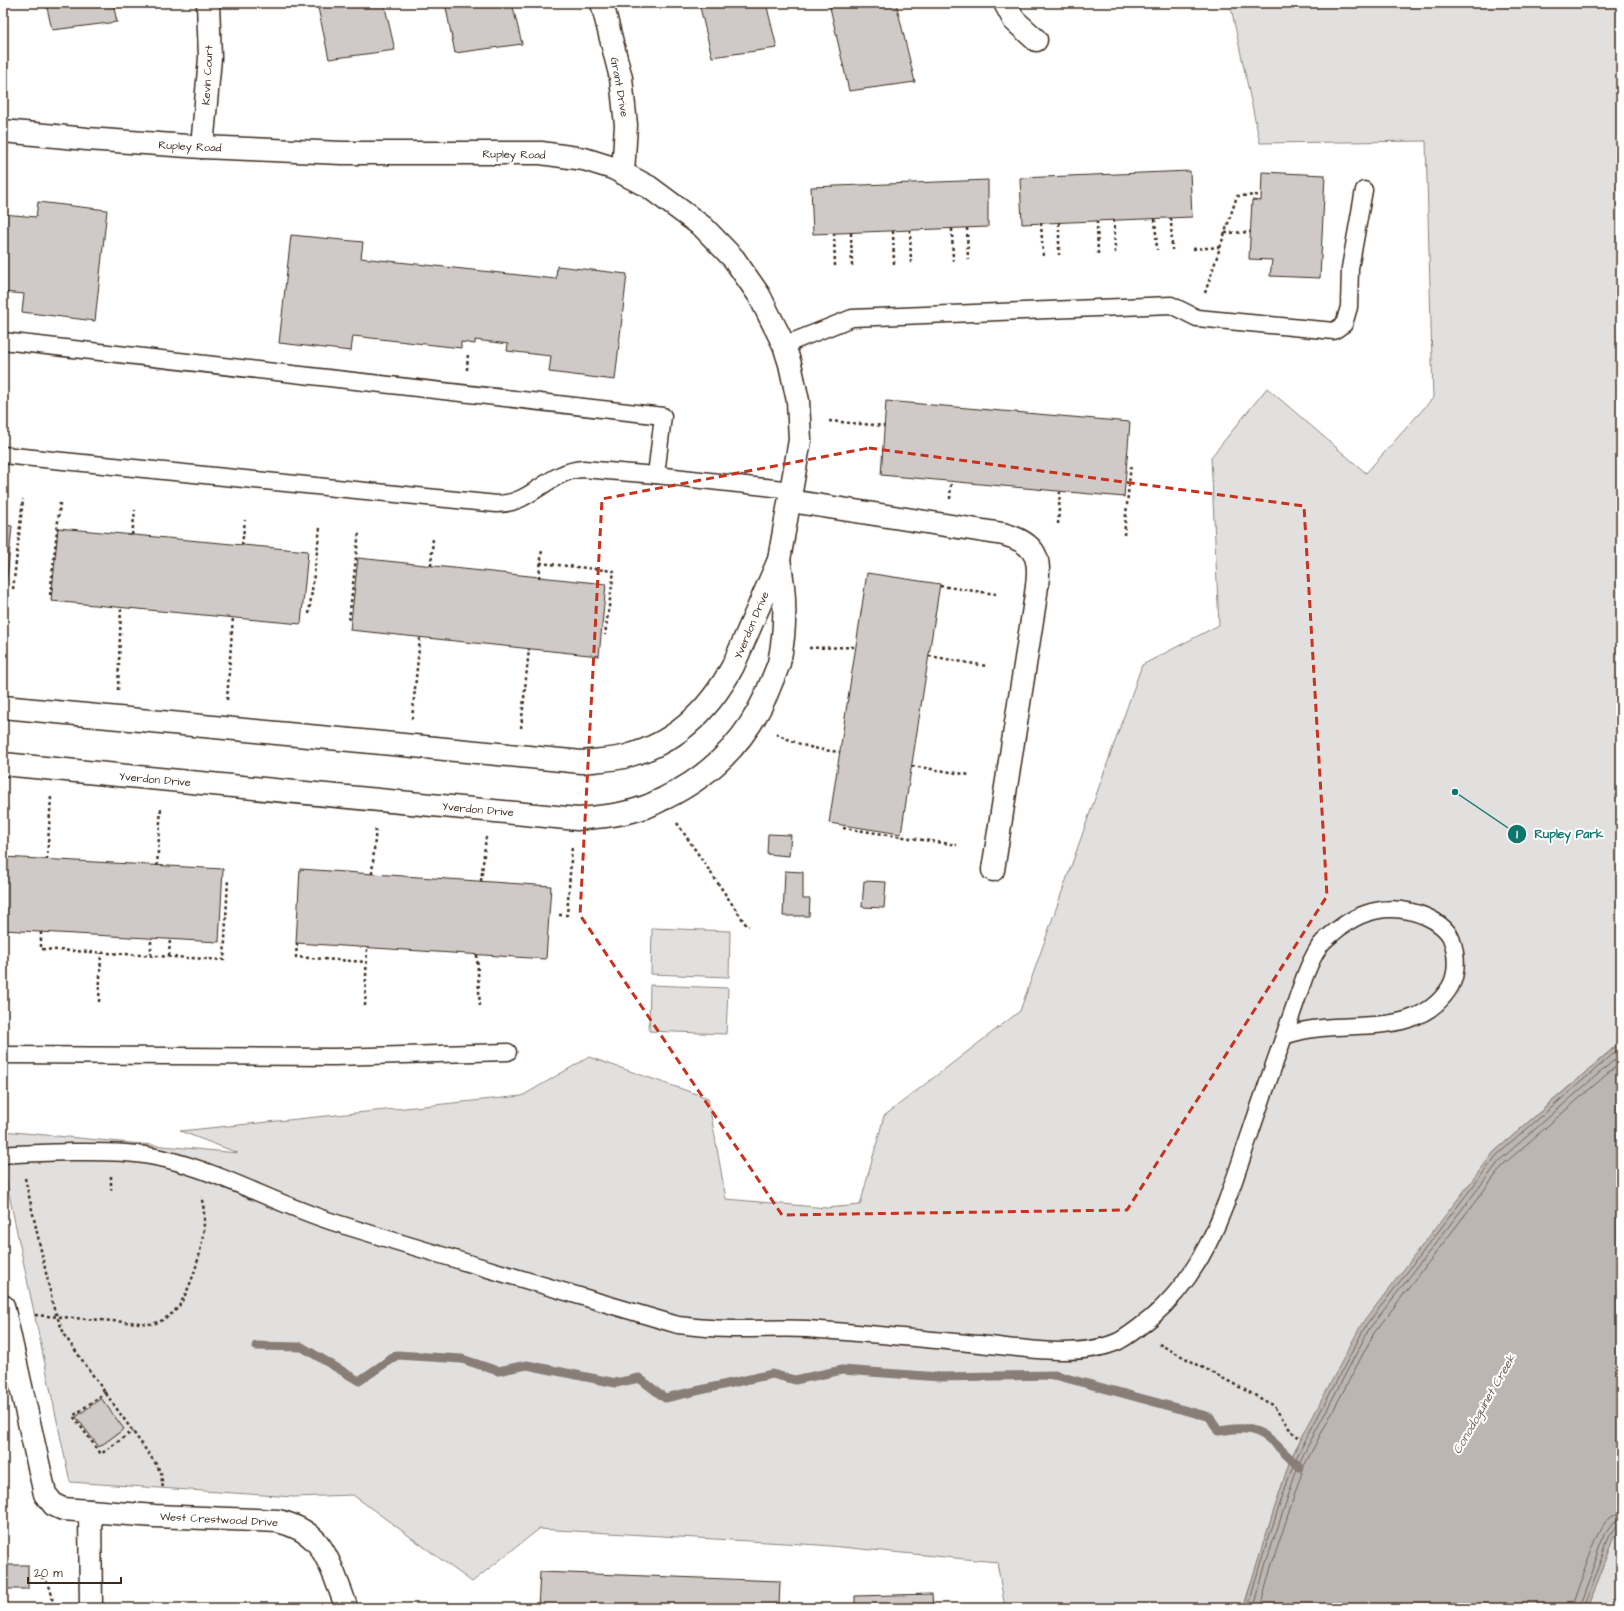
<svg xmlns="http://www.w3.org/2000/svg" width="1624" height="1611" font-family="'Architects Daughter',sans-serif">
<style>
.green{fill:#e2e0de;stroke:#8e857e}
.water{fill:#bcb6b3;stroke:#887e77}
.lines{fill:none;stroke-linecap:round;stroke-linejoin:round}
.shore{stroke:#6f625a;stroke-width:1}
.stream{stroke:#887e77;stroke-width:9}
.building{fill:#cfcac7;stroke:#3b2a1e}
.lane-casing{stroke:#3b2a1e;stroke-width:19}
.street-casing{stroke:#3b2a1e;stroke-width:25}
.path{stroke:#3b2a1e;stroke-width:2.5;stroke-dasharray:3 3;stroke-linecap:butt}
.lane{stroke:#fff;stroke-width:16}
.street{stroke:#fff;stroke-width:22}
.marked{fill:none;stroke:#c8321e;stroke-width:3;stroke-dasharray:8 5;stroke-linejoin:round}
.labels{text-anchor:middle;stroke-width:4;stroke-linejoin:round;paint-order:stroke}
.street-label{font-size:11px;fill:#3b2a1e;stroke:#fff}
.water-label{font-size:12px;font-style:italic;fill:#685b52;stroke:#fff}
.leader{fill:none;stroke:#0f766e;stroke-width:1.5}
.callout-dot{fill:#0f766e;stroke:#fff;stroke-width:1.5}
.mark-label{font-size:12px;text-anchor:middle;font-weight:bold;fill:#fff}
.callout-label{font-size:12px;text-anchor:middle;font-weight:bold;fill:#0f766e;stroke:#fff;stroke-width:4;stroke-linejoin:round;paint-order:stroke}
</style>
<rect width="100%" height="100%" fill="#fff"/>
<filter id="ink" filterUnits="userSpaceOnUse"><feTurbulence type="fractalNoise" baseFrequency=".025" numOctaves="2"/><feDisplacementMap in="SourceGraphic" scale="8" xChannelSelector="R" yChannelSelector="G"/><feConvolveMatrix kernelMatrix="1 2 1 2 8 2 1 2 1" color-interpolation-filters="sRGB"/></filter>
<g filter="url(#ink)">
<!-- green -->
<g class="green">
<path d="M1230,3H1621V1041L1494,1152L1298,1444L1290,1460L1243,1608H1005L997,1562L819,1545L539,1529L472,1582L353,1495L293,1497L70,1482L3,1166V1131L238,1153L180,1131L522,1096L589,1057L708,1098L726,1199L827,1208L860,1205L884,1116L1020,1011L1142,665L1219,625L1211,457L1267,388L1366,473L1433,398L1426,141L1260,143Z"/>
<path d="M652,928L730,931L729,977L651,974Z"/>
<path d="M650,985L728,988L726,1034L649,1031Z"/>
<path d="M1621,1528V1608H1587L1613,1540Z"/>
</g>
<!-- water -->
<path class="water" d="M1621,1042V1528L1613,1540L1587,1608H1244L1257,1563L1290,1460L1361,1325L1494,1152Z"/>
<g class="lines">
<!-- shore -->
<g class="shore">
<path d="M1248,1608L1260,1564L1294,1462L1365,1327L1497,1155L1621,1047"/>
<path d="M1254,1608L1265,1566L1299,1463L1369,1329L1501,1159L1621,1054"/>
<path d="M1260,1608L1271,1567L1304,1466L1374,1333L1505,1163L1621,1062"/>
<path d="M1572,1608L1573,1601C1580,1582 1596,1531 1609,1519C1613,1516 1617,1515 1621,1515"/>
<path d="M1578,1608L1605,1535L1613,1524L1621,1521"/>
<path d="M1583,1608L1609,1538L1616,1528L1621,1526"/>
</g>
<!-- stream -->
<path class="stream" d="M256,1346L302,1347L359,1381L397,1355L462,1359L498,1371L527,1365L616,1383L639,1378L665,1398L772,1374L795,1380L842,1370L940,1377L1055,1375L1210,1417L1218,1431C1227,1430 1237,1428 1246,1429C1270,1431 1282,1454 1300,1467"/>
</g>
<!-- building -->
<g class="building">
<path d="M46,3H113L117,22L52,30Z"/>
<path d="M317,3H384L395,50L329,59Z"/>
<path d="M445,3H512L522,44L455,53Z"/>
<path d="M699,3H766L777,48L712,57Z"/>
<path d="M829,3H896L915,82L849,91Z"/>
<path d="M1190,171L1192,217L1022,224L1020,178Z"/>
<path d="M1262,172L1325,175L1320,278L1270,276L1272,260L1249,259L1252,200L1261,201Z"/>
<path d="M988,180V227L813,234L811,187Z"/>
<path d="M38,202L107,210L95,321L22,312L24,294L3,292V214L36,217Z"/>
<path d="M291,235L363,242L361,258L556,279L557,266L627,274L615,380L549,372L551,356L507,351L508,344L475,340V344L461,342V348L353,336L351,351L279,343Z"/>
<path d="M886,401L1130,422L1124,497L881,475Z"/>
<path d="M3,525L12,526L5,599H3Z"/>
<path d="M58,528L308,551L301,624L51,601Z"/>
<path d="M358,558L606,584L599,656L350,630Z"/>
<path d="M867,573L940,584L901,834L829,823Z"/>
<path d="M768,834L791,835L789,856L767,854Z"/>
<path d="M3,857L223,869L219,942L3,930Z"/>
<path d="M300,869L551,886L546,959L296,943Z"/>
<path d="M785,871L803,872V899H810L809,916H783Z"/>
<path d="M864,881L886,882L884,908L862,907Z"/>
<path d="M101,1398L124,1429L99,1447L76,1417Z"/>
<path d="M3,1565H28V1589H4L3,1605Z"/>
<path d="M540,1572L780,1581L779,1608H538Z"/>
<path d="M932,1594L933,1608H855V1596Z"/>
</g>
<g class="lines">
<defs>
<g id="lane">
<path d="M3,341L663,416L656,475"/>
<path d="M784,345L852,318L1171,305L1197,318L1334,331L1344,324L1349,307L1350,268L1364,190"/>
<path d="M3,455L497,504C532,504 548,471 583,469L656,475L792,490"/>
<path d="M3,1055L334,1057L508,1052"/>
<path d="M3,1155C25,1153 48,1153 70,1152C102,1152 133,1151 165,1159C223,1173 276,1204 333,1222C448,1258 563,1291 678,1325C689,1326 699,1328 710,1328C742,1331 774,1327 807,1329C864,1333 922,1339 980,1344C1022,1348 1080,1359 1119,1341C1130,1335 1141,1326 1151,1318C1209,1268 1226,1203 1250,1134C1263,1095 1277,1057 1290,1019C1299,995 1305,969 1319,947C1322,942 1327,938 1332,934C1360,909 1393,902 1427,917C1436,921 1447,929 1451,938C1457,953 1458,973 1450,987C1422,1033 1368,1023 1322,1028C1309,1029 1296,1032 1284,1036"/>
</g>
<g id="street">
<path d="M602,3L621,78L626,125L623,173"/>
<path d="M1005,3L1014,20L1036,40"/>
<path d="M3,131L87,139L202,147L342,153H541L584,159L613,168L649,187L703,227L734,259L759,295L784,345L790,364L798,401L800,440L779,560L733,666C710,709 676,743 627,756C613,760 597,760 582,762L3,707"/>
<path d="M202,147L210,58L208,3"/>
<path d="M790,501L1003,534C1044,545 1040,565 1035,601L993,870"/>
<path d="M3,764L577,819C600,817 623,815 645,807C652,805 658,801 665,798C716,773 751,736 771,683C774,676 777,669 779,663C786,629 786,594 779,560"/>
<path d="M3,1306L45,1494L54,1505L63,1509L155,1516L278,1521C314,1530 323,1546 336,1579C339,1588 344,1598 346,1608"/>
<path d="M90,1511L91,1608"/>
</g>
</defs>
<!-- lane casing -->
<use href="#lane" class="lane-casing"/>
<!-- street casing -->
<use href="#street" class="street-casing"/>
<!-- path -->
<g class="path">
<path d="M1171,218L1172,250"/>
<path d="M1155,219L1157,250"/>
<path d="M1114,220L1115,253"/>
<path d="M1097,221L1098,254"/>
<path d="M1041,223L1043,256"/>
<path d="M1059,223V255"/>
<path d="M967,228L968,260"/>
<path d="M952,229L953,261"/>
<path d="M910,230L911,263"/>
<path d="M893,231L894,264"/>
<path d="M834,233L835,266"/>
<path d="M851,233L852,266"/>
<path d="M1225,233L1250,232"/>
<path d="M1193,249L1220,247"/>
<path d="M1205,293L1237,196L1261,195"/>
<path d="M467,370L468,353"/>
<path d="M829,421L884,426"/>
<path d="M950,499L951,482"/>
<path d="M1058,524L1060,492"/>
<path d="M132,535L135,510"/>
<path d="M1124,535L1131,464"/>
<path d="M242,545L245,520"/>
<path d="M540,563L614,571L605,635"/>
<path d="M431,566L433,538"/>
<path d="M539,578L542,549"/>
<path d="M940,586L996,594"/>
<path d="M13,589L23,499"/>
<path d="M50,595L60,503"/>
<path d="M309,614L320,528"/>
<path d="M349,620L359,531"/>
<path d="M809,648L856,647"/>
<path d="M929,656L986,666"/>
<path d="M118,690L121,607"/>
<path d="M227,700L233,617"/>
<path d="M412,719L420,638"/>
<path d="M521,728L529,649"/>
<path d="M776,733C797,745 817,750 840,752"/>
<path d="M912,766L970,775"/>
<path d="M677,823L747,926H749"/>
<path d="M843,828L957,845"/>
<path d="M47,860L51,797"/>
<path d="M157,866L161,807"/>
<path d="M372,874L376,827"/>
<path d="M481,881L486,837"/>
<path d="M559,915H567L572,846"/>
<path d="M41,932V949L224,960L228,879"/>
<path d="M297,943L296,957L366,962"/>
<path d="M477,955L480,1008"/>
<path d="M151,956V938"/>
<path d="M169,956L170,939"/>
<path d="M99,1002L101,953"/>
<path d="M365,1006L367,948"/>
<path d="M111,1176V1190"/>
<path d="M25,1178L54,1309L65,1336L156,1464L161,1473L163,1489"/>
<path d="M35,1315L152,1324C163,1321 172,1315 179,1306C195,1281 211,1225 201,1197"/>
<path d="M1159,1344L1273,1405L1291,1431L1301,1439"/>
<path d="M106,1392L73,1416L101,1454L133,1431"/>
<path d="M36,1574C51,1580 52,1593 53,1608"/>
</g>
<!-- lane -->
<use href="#lane" class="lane"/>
<!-- street -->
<use href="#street" class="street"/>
</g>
</g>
<!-- marked area -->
<path class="marked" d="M869,448L1304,506L1327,896L1127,1210L782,1215L580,915L602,499Z"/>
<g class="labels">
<!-- street labels -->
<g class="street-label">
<text transform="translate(207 75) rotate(-87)" y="4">Kevin Court</text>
<text transform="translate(620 87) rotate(80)" y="4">Grant Drive</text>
<text transform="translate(190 146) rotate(3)" y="4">Rupley Road</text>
<text transform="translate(514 154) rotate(1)" y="4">Rupley Road</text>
<text transform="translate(751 625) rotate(-67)" y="4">Yverdon Drive</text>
<text transform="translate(155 779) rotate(5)" y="4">Yverdon Drive</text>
<text transform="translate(478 809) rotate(5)" y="4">Yverdon Drive</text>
<text transform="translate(219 1519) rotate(3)" y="4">West Crestwood Drive</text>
</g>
<!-- water labels -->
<g class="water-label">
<text transform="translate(1484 1404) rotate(-60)" y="4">Conodoguinet Creek</text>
</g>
</g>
<!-- callouts -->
<path class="leader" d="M1455 792L1517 834"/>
<g class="callout-dot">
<circle cx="1455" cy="792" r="4"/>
<circle cx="1517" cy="834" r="10"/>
</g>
<g class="mark-label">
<text x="1517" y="838">1</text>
</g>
<g class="callout-label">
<text x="1569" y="838">Rupley Park</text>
</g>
<!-- margin -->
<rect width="1624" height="1611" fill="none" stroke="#fff" stroke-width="16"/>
<rect x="8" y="8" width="1608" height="1595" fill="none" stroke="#3b2a1e" stroke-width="1.5" filter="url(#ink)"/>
<!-- scale -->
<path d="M28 1577v6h93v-6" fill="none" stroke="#3b2a1e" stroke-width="2"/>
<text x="34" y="1577" font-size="12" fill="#3b2a1e" stroke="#ffffff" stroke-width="3" paint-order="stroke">20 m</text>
</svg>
